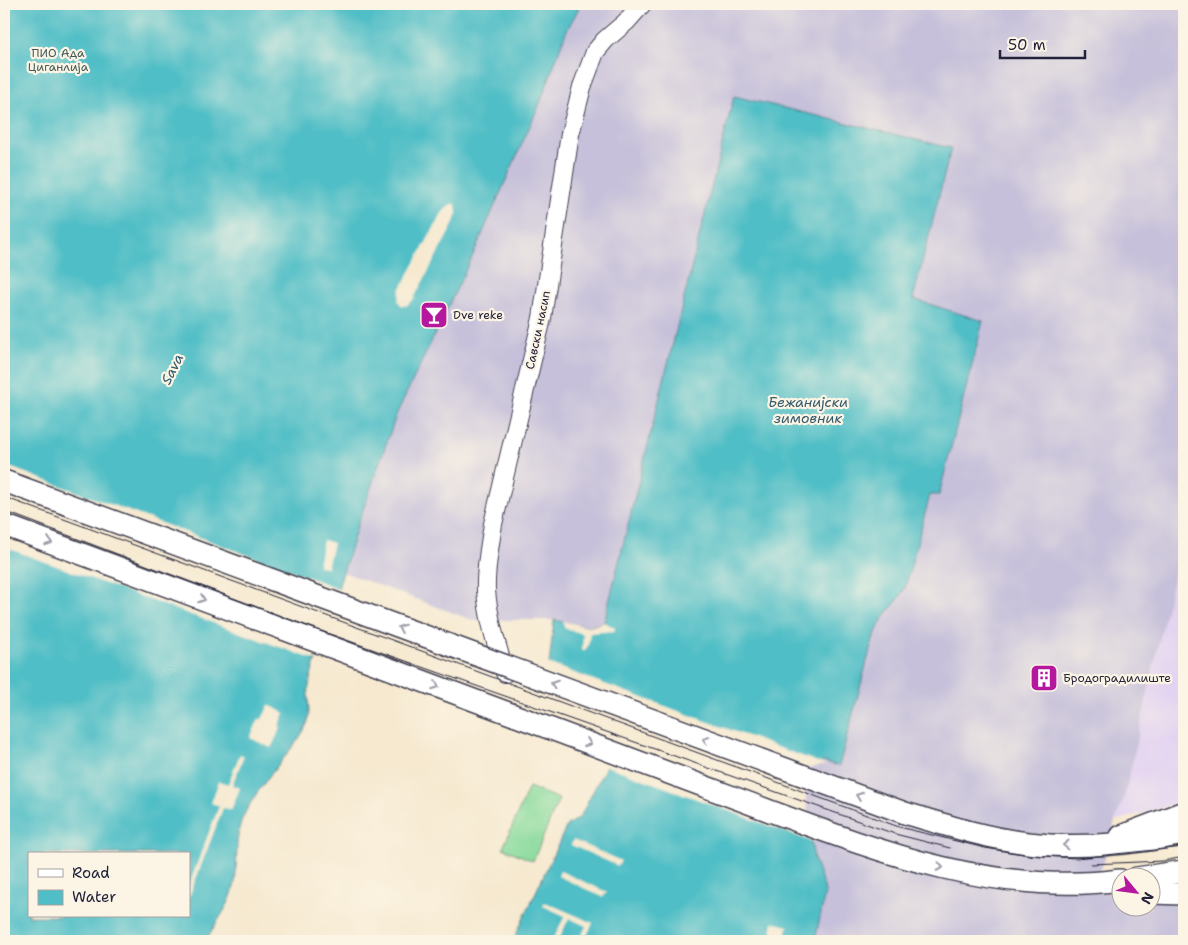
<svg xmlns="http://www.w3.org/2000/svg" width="1188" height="945" font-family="'Shantell Sans',sans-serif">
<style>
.built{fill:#e3d3f2}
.industrial{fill:#c6c0da}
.green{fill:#87da9c;stroke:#547e6c}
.water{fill:#50bec6;stroke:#397080;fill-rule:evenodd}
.pier{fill:#f6e9d0}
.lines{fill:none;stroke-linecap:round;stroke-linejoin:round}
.minor-casing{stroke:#424051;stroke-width:20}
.major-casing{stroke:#424051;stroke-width:24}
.minor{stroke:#fff;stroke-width:18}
.major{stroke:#fff;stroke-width:21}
.tram{stroke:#22223b;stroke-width:1}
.major-bridge-casing{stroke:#424051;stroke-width:24;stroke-linecap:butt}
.major-bridge{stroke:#fff;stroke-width:21}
.oneway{stroke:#9c9ca7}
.labels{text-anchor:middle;stroke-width:4.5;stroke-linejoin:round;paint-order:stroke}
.park-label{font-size:12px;fill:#405958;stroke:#fcf5e5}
.poi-label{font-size:12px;fill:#22223b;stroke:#fcf5e5;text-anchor:start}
.street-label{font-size:12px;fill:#22223b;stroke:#fcf5e5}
.water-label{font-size:14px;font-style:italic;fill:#32596c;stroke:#fcf5e5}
</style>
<rect width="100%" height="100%" fill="#fcf5e5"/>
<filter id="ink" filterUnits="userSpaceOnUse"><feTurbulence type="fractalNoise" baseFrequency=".02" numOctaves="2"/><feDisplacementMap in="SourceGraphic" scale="10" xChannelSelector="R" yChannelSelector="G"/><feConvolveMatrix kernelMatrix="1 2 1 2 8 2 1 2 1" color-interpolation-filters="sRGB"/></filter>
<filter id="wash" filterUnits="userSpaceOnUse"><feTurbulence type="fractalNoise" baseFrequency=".0096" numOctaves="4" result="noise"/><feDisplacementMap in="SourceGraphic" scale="20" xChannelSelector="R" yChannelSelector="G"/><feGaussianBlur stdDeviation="1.12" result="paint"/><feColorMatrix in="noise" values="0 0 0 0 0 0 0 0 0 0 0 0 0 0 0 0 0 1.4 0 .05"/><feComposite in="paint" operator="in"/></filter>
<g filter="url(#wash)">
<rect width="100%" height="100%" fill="#f6e9d0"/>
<!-- built -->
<path class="built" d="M1184,530V802L1115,821L1125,795Z"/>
<!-- industrial -->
<path class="industrial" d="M581,4H1184V530L1125,795L1115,821L1104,862L1090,892H1120V908H1150L1151,899L1184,902V941H815L825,893L824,887L814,859L801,780L805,767L825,762L839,766L873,639L883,618L905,588L930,494L939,495L983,321L913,299L734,96L604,622L589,627L554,620H472L343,572L357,527L397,413L473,255L540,103L566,32Z"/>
<!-- green -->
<path class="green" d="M529,787L559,799L533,861L503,848Z"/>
<!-- water -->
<g class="water">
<path d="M4,4H581L566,32L540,103L473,255L397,413L357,527L311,676C310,682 308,688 308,695C308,704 310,712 308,721C303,736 292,747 283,759C268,778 252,797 242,819C233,842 240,868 233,891C228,909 214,924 206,941H4ZM29,854H189V916H29Z"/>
<path d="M734,96L951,148L913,299L983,321L939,495H930L905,588L900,597L883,618L873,639L839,766L825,762L805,767L801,780L814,859L824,887L825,893L815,941H513L567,825L580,817L605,768L612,753L618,716L548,673L554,620L589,627L604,622Z"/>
</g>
<!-- pier -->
<g class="pier">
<path d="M454,203L456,205L457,213L453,225L413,300L406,306L401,305L398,301L400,290L442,213L450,205Z"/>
<path d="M4,465L340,589L318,661L4,547Z"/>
<path d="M323,540L333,543L327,567L318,566Z"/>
<path d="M563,621L589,627L604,622L614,627L615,630L614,631L590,633L588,646L584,651L582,650L583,634L564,628Z"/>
<path d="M547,663L829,766L825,765L806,769L803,780L813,842L604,765L609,752L615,715L545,673Z"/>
<path d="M269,705L285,713L279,726L281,727L271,748L250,738L259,719H262Z"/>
<path d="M240,754L244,756L232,785L240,788L231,810L223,808L189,897V885L219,806L211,803L219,781L228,784Z"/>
<path d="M573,840L621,861L618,866L571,845Z"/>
<path d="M560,871L607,892L603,897L558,876Z"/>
<path d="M545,902L593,923L584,941H579L586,926L569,918L558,941H552L565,916L543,906Z"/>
<path d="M773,922L788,926L785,941H770Z"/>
</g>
</g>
<g filter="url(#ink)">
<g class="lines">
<defs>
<path id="minor" d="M505,673C497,646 488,618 486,590C485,568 490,545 493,524L542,318L570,134L582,87L595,52L605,40L626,22L642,4"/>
<g id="major">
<path d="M4,525C193,595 381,666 570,736C637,761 703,786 770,811C883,853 998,896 1120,880"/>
<path d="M905,813C945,825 986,838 1028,843C1077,849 1135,844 1184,834"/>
<path d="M1121,836L1184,812"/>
<path d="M1137,878L1184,871"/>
<path d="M1150,893L1184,894"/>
</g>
</defs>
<!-- minor casing -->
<use href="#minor" class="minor-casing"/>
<!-- major casing -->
<use href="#major" class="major-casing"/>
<!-- minor -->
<use href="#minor" class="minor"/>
<!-- major -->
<use href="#major" class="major"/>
<!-- tram -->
<g class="tram">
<path d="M4,497L899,827L985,848L1030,855L1076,858L1184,847"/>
<path d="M4,511L304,625L895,834L950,848"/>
<path d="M1091,864L1163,861L1184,857"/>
</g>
<defs>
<path id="major-bridge" d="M4,481L905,813"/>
</defs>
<!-- major-bridge casing -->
<use href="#major-bridge" class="major-bridge-casing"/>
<!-- major-bridge -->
<use href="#major-bridge" class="major-bridge"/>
</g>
<!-- one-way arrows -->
<defs><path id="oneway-chevron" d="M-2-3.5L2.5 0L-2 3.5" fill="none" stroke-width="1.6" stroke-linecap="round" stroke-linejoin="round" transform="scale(1.25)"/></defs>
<g class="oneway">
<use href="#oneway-chevron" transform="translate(49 542) rotate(20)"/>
<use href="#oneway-chevron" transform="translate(202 599) rotate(20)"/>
<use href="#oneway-chevron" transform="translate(401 628) rotate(-160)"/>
<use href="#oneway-chevron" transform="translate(554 684) rotate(-160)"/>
<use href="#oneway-chevron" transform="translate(436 686) rotate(20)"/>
<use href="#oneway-chevron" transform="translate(706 740) rotate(-160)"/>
<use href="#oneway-chevron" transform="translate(588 743) rotate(20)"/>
<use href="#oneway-chevron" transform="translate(859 796) rotate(-160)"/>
<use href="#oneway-chevron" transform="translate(1066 845) rotate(-179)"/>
<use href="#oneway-chevron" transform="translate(940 867) rotate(12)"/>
</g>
</g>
<!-- icons -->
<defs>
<symbol id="bar-square" viewBox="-11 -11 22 22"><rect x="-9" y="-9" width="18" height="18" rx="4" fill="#b5179e" stroke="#fcf5e5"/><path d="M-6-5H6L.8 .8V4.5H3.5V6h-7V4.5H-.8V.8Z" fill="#fff"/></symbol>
<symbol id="building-square" viewBox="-11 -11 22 22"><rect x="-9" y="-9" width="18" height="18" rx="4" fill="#b5179e" stroke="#fcf5e5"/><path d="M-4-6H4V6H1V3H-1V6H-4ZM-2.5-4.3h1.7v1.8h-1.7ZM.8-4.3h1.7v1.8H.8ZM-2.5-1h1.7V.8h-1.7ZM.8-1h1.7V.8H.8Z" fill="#fff"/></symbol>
</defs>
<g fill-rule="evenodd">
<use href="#bar-square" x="418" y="299" width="32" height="32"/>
<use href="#building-square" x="1028" y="662" width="32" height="32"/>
</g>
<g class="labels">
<!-- park labels -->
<g class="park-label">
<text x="58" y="57">ПИО Ада<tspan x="58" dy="14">Циганлија</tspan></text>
</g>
<!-- poi labels -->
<g class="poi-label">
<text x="453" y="319">Dve reke</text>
<text x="1063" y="682">Бродоградилиште</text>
</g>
<!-- street labels -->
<g class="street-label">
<text transform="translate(538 330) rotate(-78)" y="4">Савски насип</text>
</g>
<!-- water labels -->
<g class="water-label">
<text transform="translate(172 369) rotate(-63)" y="5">Sava</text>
<text x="808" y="407">Бежанијски<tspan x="808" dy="16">зимовник</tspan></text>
</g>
</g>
<!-- margin -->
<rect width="1188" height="945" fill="none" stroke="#fcf5e5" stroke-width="20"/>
<!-- legend -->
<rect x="28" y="852" width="162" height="65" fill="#fcf5e5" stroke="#a5a1a1"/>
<rect x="38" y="869" width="25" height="8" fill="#ffffff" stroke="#a5a1a1"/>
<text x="72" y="878" font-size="15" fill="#22223b">Road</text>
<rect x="38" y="890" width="25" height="15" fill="#50bec6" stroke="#a5a1a1"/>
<text x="72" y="902" font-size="15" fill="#22223b">Water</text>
<!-- north arrow -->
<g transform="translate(1136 892) rotate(119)"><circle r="24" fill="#fcf5e5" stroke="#a5a1a1"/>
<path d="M0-4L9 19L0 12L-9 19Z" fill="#b5179e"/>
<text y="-8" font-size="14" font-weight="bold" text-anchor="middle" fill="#22223b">N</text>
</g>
<!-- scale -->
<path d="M1000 50v8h85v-8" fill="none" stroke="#22223b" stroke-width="2.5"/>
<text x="1008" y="50" font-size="15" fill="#22223b" stroke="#fcf5e5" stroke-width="4" paint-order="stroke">50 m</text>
</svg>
